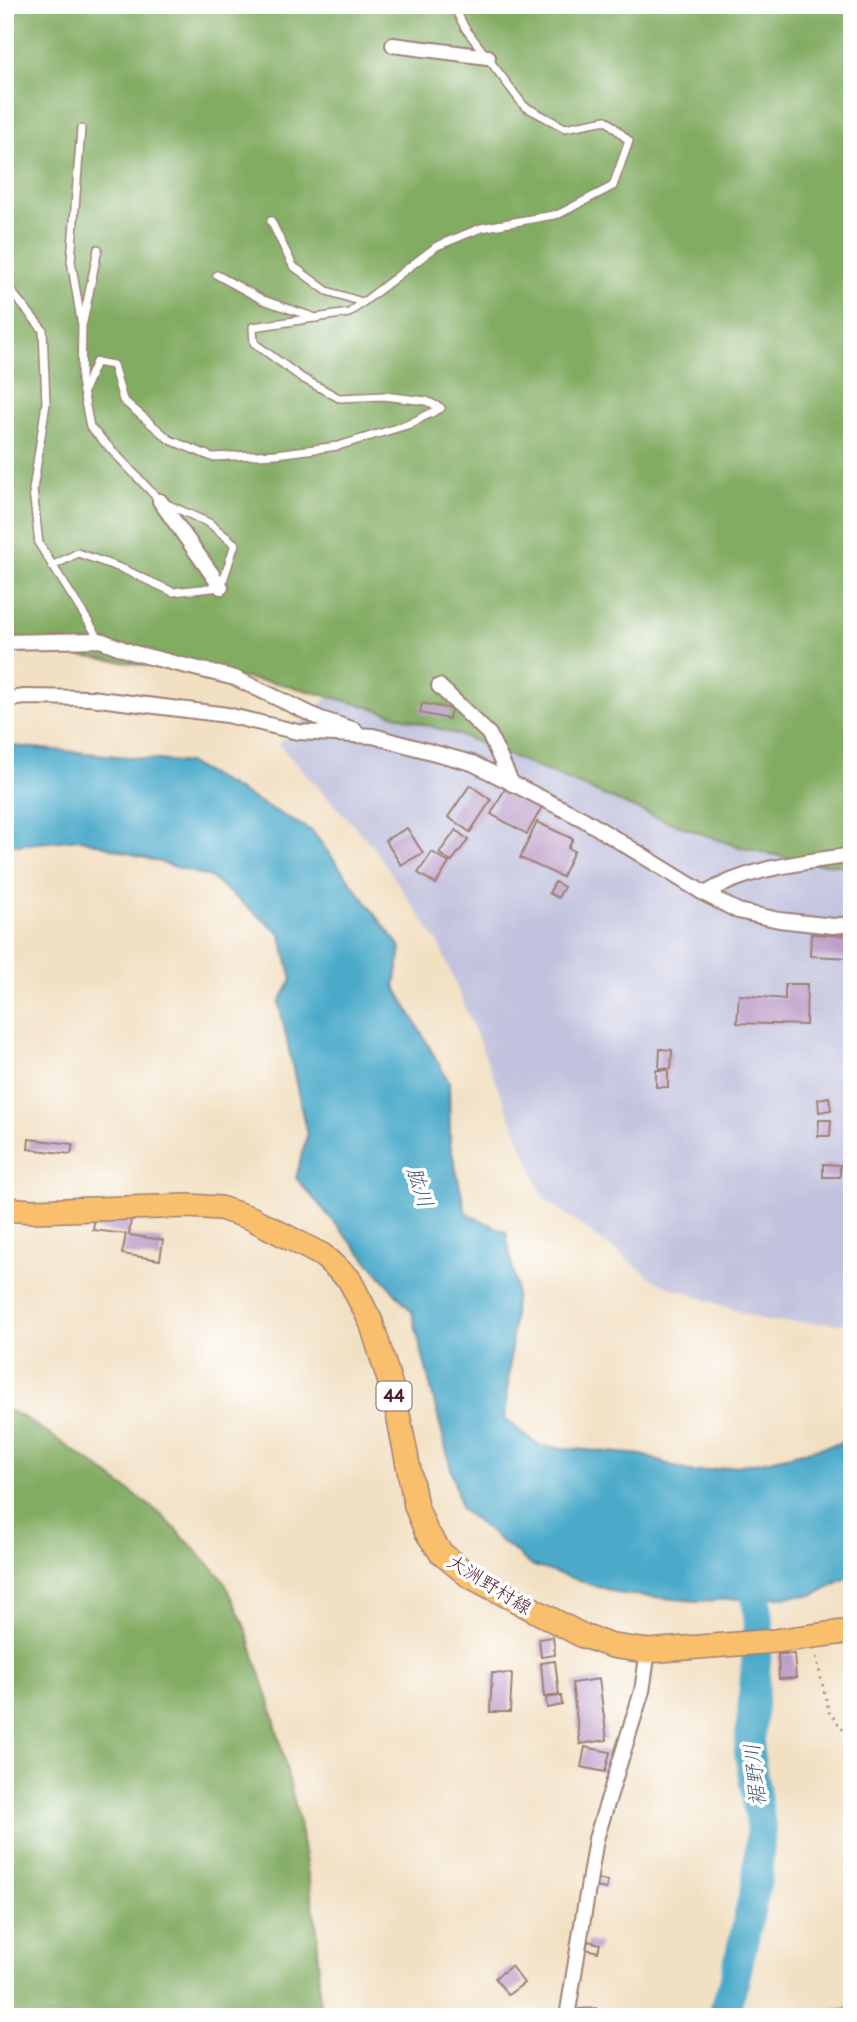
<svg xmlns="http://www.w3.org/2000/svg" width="857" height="2022" font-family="Pangolin,'Klee One',sans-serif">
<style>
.industrial{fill:#c1c2dd}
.forest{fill:#82ac62;stroke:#666646;stroke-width:2}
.water{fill:#4baaca;stroke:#4a647a;stroke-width:2}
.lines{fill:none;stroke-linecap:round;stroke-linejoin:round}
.river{stroke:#4baaca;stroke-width:30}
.building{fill:#bd9ec8}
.lane-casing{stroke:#9e8077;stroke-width:10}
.street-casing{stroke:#9e8077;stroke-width:18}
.primary-casing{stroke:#9e8077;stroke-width:26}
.path{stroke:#9e8077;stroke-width:2.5;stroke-dasharray:2 5;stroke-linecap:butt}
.lane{stroke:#fff;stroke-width:7}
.street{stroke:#fff;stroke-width:14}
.primary{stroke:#f9bf6d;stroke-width:23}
.labels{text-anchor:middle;stroke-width:7;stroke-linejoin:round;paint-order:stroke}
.shield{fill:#fff;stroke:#80626b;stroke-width:2}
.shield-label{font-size:18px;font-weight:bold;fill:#4a1f2b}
.street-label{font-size:19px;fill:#4a1f2b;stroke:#fff}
.water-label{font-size:21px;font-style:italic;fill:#4a5e73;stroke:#fff}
</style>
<rect width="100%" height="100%" fill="#fff"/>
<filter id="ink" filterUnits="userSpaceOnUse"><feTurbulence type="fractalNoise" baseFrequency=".0143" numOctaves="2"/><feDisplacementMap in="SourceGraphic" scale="14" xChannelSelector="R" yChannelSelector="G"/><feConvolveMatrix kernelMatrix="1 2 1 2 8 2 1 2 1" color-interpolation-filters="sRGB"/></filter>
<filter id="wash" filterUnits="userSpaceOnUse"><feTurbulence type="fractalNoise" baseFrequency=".00686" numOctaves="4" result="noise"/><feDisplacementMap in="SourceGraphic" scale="28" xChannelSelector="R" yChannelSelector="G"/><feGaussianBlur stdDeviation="1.57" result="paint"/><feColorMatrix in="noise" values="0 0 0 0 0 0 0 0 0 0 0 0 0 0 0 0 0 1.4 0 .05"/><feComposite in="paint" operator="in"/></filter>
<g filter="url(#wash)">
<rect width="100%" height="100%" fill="#f2e0c3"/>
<!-- industrial -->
<path class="industrial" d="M411,634L852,816V1324L766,1321L659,1283L544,1198L439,944L372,845L278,744L322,703Z"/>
<!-- forest -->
<g class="forest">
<path d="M5,5H852V866L810,863L736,846L656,817L465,737L373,708L278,683L65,654L5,650Z"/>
<path d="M5,1409L23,1417L89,1461L162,1515L224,1580L245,1627L272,1710L298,1817L317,1928L320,2017H5Z"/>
<path d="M852,2008V2017H793L798,2016Z"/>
</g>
<!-- water -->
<path class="water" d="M13,746L188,763L312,831L401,948L395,986L449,1082L450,1144L466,1213L506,1232L516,1288L505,1419L540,1446L642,1455L693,1473L766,1461L852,1440V1575L814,1595L697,1601L622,1594L531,1565L461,1509L412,1312L296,1178L307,1135L279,1003L292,979L280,933L210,877L81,839L5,846V757Z"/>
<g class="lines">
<!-- river -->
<path class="river" d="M722,2017L734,1982L757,1880L761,1826L749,1752L759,1624L752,1558"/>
</g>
<g id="blocks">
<!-- building -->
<g class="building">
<path d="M422,703L451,709L449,719L420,713Z"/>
<path d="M470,785L491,800L470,832L448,817Z"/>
<path d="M506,787L542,807L527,834L491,814Z"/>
<path d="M537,822L573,839L568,848L574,851L562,877L520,858Z"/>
<path d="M407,828L423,853L401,865L385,840Z"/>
<path d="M456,830L468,840L451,862L439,853Z"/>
<path d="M432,852L449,863L436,884L418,873Z"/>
<path d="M555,882L564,887L558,898L549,893Z"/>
<path d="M811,934L852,936V958L810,956Z"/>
<path d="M785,984H807L806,1025L737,1023L739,995L785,999Z"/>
<path d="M660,1049L672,1050L671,1069L659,1068Z"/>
<rect x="656" y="1070" width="12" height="17"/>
<path d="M829,1097L831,1110L819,1112L818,1099Z"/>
<path d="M819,1120H831L830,1136H818Z"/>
<path d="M29,1139L73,1144L71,1154L28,1149Z"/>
<path d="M823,1164L840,1165V1177H823Z"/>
<path d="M95,1215L131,1219L129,1235L163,1240L160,1260L122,1254L126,1234L93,1230Z"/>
<path d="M553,1637L555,1655L541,1657L539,1639Z"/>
<path d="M778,1654H794L796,1678L779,1679Z"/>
<path d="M555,1661L559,1695L544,1697L541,1663Z"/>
<path d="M492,1673L512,1674L510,1712H490Z"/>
<path d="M599,1679L607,1740L580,1744L572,1683Z"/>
<path d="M561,1696L562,1705L547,1708L546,1698Z"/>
<path d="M585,1747L610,1752L605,1772L581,1767Z"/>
<path d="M596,1879L608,1881L606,1889L595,1887Z"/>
<path d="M588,1941L600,1944L598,1952L586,1949Z"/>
<path d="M511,1966L524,1983L508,1995L495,1978Z"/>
<path d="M596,2008V2017H580L579,2009Z"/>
</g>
</g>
</g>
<g filter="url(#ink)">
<use href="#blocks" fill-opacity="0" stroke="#9e8077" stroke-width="2"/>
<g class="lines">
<defs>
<g id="lane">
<path d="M271,221L293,266L327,291L362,302"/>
<path d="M217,275L263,300L316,318"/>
<path d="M5,284L43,330L46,403L33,490L39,544L100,640"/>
<path d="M83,322L98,249"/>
<path d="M83,392L96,362L113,365L123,400L170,440L212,457L276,454L338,446L407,425L441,408L426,401L384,396L339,398L302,378L254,343L253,327L349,313L437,246L481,228L559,214L613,186L629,141L606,120L565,128L524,106L465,28L453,5"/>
<path d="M52,566L78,553L123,569L173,592L221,587L235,544L209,523L160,501L90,427L81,381L82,326L71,261L81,129"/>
</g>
<g id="street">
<path d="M393,45L488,57"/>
<path d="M160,501L221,587"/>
<path d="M5,642L100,640L134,653L235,678L321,719L355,730"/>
<path d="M439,686L489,734L512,784"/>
<path d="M5,700L24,697L91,698L227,715L298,732L373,736L472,763L583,819L705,894L738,911L779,920L833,926L852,924"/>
<path d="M705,894C749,867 802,863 852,855"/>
<path d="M567,2017L596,1839L642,1691L648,1651"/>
</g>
<path id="primary" d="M5,1209L33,1211L188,1206L220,1208L251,1218L322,1255L349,1279L371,1322L395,1399L416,1506L426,1531L441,1553L468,1575L583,1636L612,1646L648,1651L775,1641L852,1631"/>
</defs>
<!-- lane casing -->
<use href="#lane" class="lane-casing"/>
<!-- street casing -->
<use href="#street" class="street-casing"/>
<!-- primary casing -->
<use href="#primary" class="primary-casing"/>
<!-- path -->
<path class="path" d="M816,1657L829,1712L852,1741"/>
<!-- lane -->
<use href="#lane" class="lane"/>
<!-- street -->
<use href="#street" class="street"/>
<!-- primary -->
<use href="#primary" class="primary"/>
</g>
</g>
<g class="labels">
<!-- shield labels -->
<rect class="shield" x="376.5" y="1381.5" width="35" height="29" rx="5"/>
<g class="shield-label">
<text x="394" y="1402">44</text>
</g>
<!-- street labels -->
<g class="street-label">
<text transform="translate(490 1584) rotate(32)" y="7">大洲野村線</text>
</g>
<!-- water labels -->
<g class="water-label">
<text transform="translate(420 1187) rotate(72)" y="7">肱川</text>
<text transform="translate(755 1775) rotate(-96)" y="7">裾野川</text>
</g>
</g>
<!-- margin -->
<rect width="857" height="2022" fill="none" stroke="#fff" stroke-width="28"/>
</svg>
